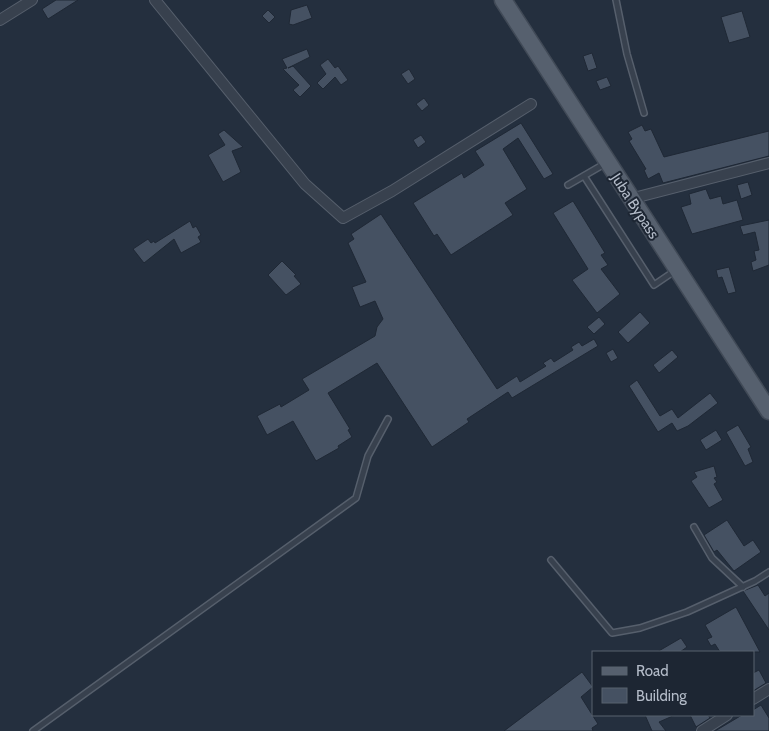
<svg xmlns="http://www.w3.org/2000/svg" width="769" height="731" font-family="Cabin,sans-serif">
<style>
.building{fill:#455162;stroke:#1f2835}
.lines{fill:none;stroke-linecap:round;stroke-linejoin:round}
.service-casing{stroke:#565f6c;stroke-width:8}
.minor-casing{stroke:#565f6c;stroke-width:12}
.primary-casing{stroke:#414a57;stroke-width:19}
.service{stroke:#38414e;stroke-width:5}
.minor{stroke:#38414e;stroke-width:10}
.primary{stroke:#56606e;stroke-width:16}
.labels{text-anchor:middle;stroke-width:4;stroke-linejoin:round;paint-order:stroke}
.street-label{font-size:15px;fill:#b4bcc9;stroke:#1d2633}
</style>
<rect width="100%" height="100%" fill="#242f3e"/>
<!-- building -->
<g class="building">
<path d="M56,0H78L48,19L42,9Z"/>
<path d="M307,5L312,18L293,25L289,24L291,10Z"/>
<path d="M268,10L275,17L269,23L262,16Z"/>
<path d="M742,11L750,37L729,43L721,17Z"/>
<path d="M307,49L310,57L288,68L293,66L311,86L300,97L293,90L299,85L283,69L287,68L282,59Z"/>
<path d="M592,53L597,68L588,71L583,56Z"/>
<path d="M328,59L335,68L338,66L348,80L341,85L335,77L323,89L317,83L326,74L320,65Z"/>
<path d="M409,69L415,79L408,84L401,74Z"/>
<path d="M607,77L611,86L600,90L596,81Z"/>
<path d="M424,98L429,105L422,111L416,104Z"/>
<path d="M521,123L553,174L544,179L518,138L503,149L527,189L505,203L513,215L451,255L437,234L434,236L413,203L462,173L464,178L484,165L475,151Z"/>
<path d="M642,125L645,131L651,129L664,157L769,131V156L663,183L659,173L648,179L644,170L646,169L629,141L632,139L628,132Z"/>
<path d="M224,130L243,147L232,151L241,172L223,182L208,155L225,145L218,134Z"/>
<path d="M421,135L426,142L418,148L413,140Z"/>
<path d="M748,182L752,195L741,199L737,185Z"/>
<path d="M706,189L710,199L721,196L723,204L737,200L743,220L692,234L681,207L691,204L689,194Z"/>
<path d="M573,201L605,253L601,255L608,265L601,269L620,294L597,313L572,280L588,269L553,213Z"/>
<path d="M381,214L497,389L517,376L520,382L546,366L543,363L551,358L554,362L573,350L571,347L579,342L582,346L594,339L598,346L512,398L508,392L467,419L469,422L432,447L377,363L328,393L350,429L348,430L352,437L338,446L339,448L316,461L293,421L267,435L257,416L280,404L281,407L309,390L302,379L375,336L377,327L383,319L375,301L360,307L352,287L366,282L348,243L354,239L351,234Z"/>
<path d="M769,220V265L753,271L751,262L756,260L754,251L759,250L755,232L743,235L740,226Z"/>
<path d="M190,221L193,228L196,226L201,235L198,237L201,242L181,253L174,239L144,263L133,249L148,239L151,243L154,241L155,243Z"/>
<path d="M282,261L296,275L294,276L301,284L286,295L268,275Z"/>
<path d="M729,267L736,292L728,294L722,277L718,278L716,270Z"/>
<path d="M640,312L650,323L628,343L618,332Z"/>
<path d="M599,317L605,324L594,334L587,327Z"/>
<path d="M613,349L618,358L611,362L606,353Z"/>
<path d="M672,350L678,357L659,373L653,365Z"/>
<path d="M637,380L660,416L672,409L678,418L710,393L718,403L688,426L677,431L672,423L658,432L629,386Z"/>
<path d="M738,425L751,447L748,449L753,462L745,466L726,432Z"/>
<path d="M716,430L722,440L706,450L700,440Z"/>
<path d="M714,466L717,477L714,478L717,482L714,484L723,500L709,508L691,481L697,477L694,472Z"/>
<path d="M727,520L744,546L753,540L761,552L734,571L717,550L714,552L704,535Z"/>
<path d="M758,585L765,596L769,593V630L743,591Z"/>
<path d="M736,607L760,652H720L715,644L711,646L707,639L712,637L705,625Z"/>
<path d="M681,638L687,647L680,652H657Z"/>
<path d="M759,670L766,683L753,691V673Z"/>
<path d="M582,672L593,687L581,697L598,724L592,728L593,731H504Z"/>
<path d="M761,705L769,718V731H715L742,715H753V710Z"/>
<path d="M645,715H675L659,722L666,731H652Z"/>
<path d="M690,715H708L710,718L696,727Z"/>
</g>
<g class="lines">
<defs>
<g id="service">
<path d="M616,0L627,54L644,113"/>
<path d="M584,176L654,285L676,270"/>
<path d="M568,185L606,163"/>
<path d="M694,527L712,558L743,587"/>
<path d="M551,560L612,633L640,628L687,612L755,581L769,572"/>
<path d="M33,731L356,498L368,456L388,419"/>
</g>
<g id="minor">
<path d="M155,0L305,184L343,218L392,191L531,104"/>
<path d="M0,20L32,0"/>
<path d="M630,199L769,163"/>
<path d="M753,699L769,689"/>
<path d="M702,731L727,715"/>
</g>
<path id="primary" d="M503,0L769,411"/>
</defs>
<!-- service casing -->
<use href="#service" class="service-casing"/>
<!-- minor casing -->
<use href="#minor" class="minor-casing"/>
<!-- primary casing -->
<use href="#primary" class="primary-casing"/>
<!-- service -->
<use href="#service" class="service"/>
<!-- minor -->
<use href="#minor" class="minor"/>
<!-- primary -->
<use href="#primary" class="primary"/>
</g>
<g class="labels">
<!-- street labels -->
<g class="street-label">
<text transform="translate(635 206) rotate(57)" y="5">Juba Bypass</text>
</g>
</g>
<!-- legend -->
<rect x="592" y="651" width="162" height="65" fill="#1d2633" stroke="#59626f"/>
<rect x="602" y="667" width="25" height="8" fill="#56606e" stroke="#59626f"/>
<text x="636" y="676" font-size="15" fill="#b4bcc9">Road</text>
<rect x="602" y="688" width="25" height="15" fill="#455162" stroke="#59626f"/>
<text x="636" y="701" font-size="15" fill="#b4bcc9">Building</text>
</svg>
